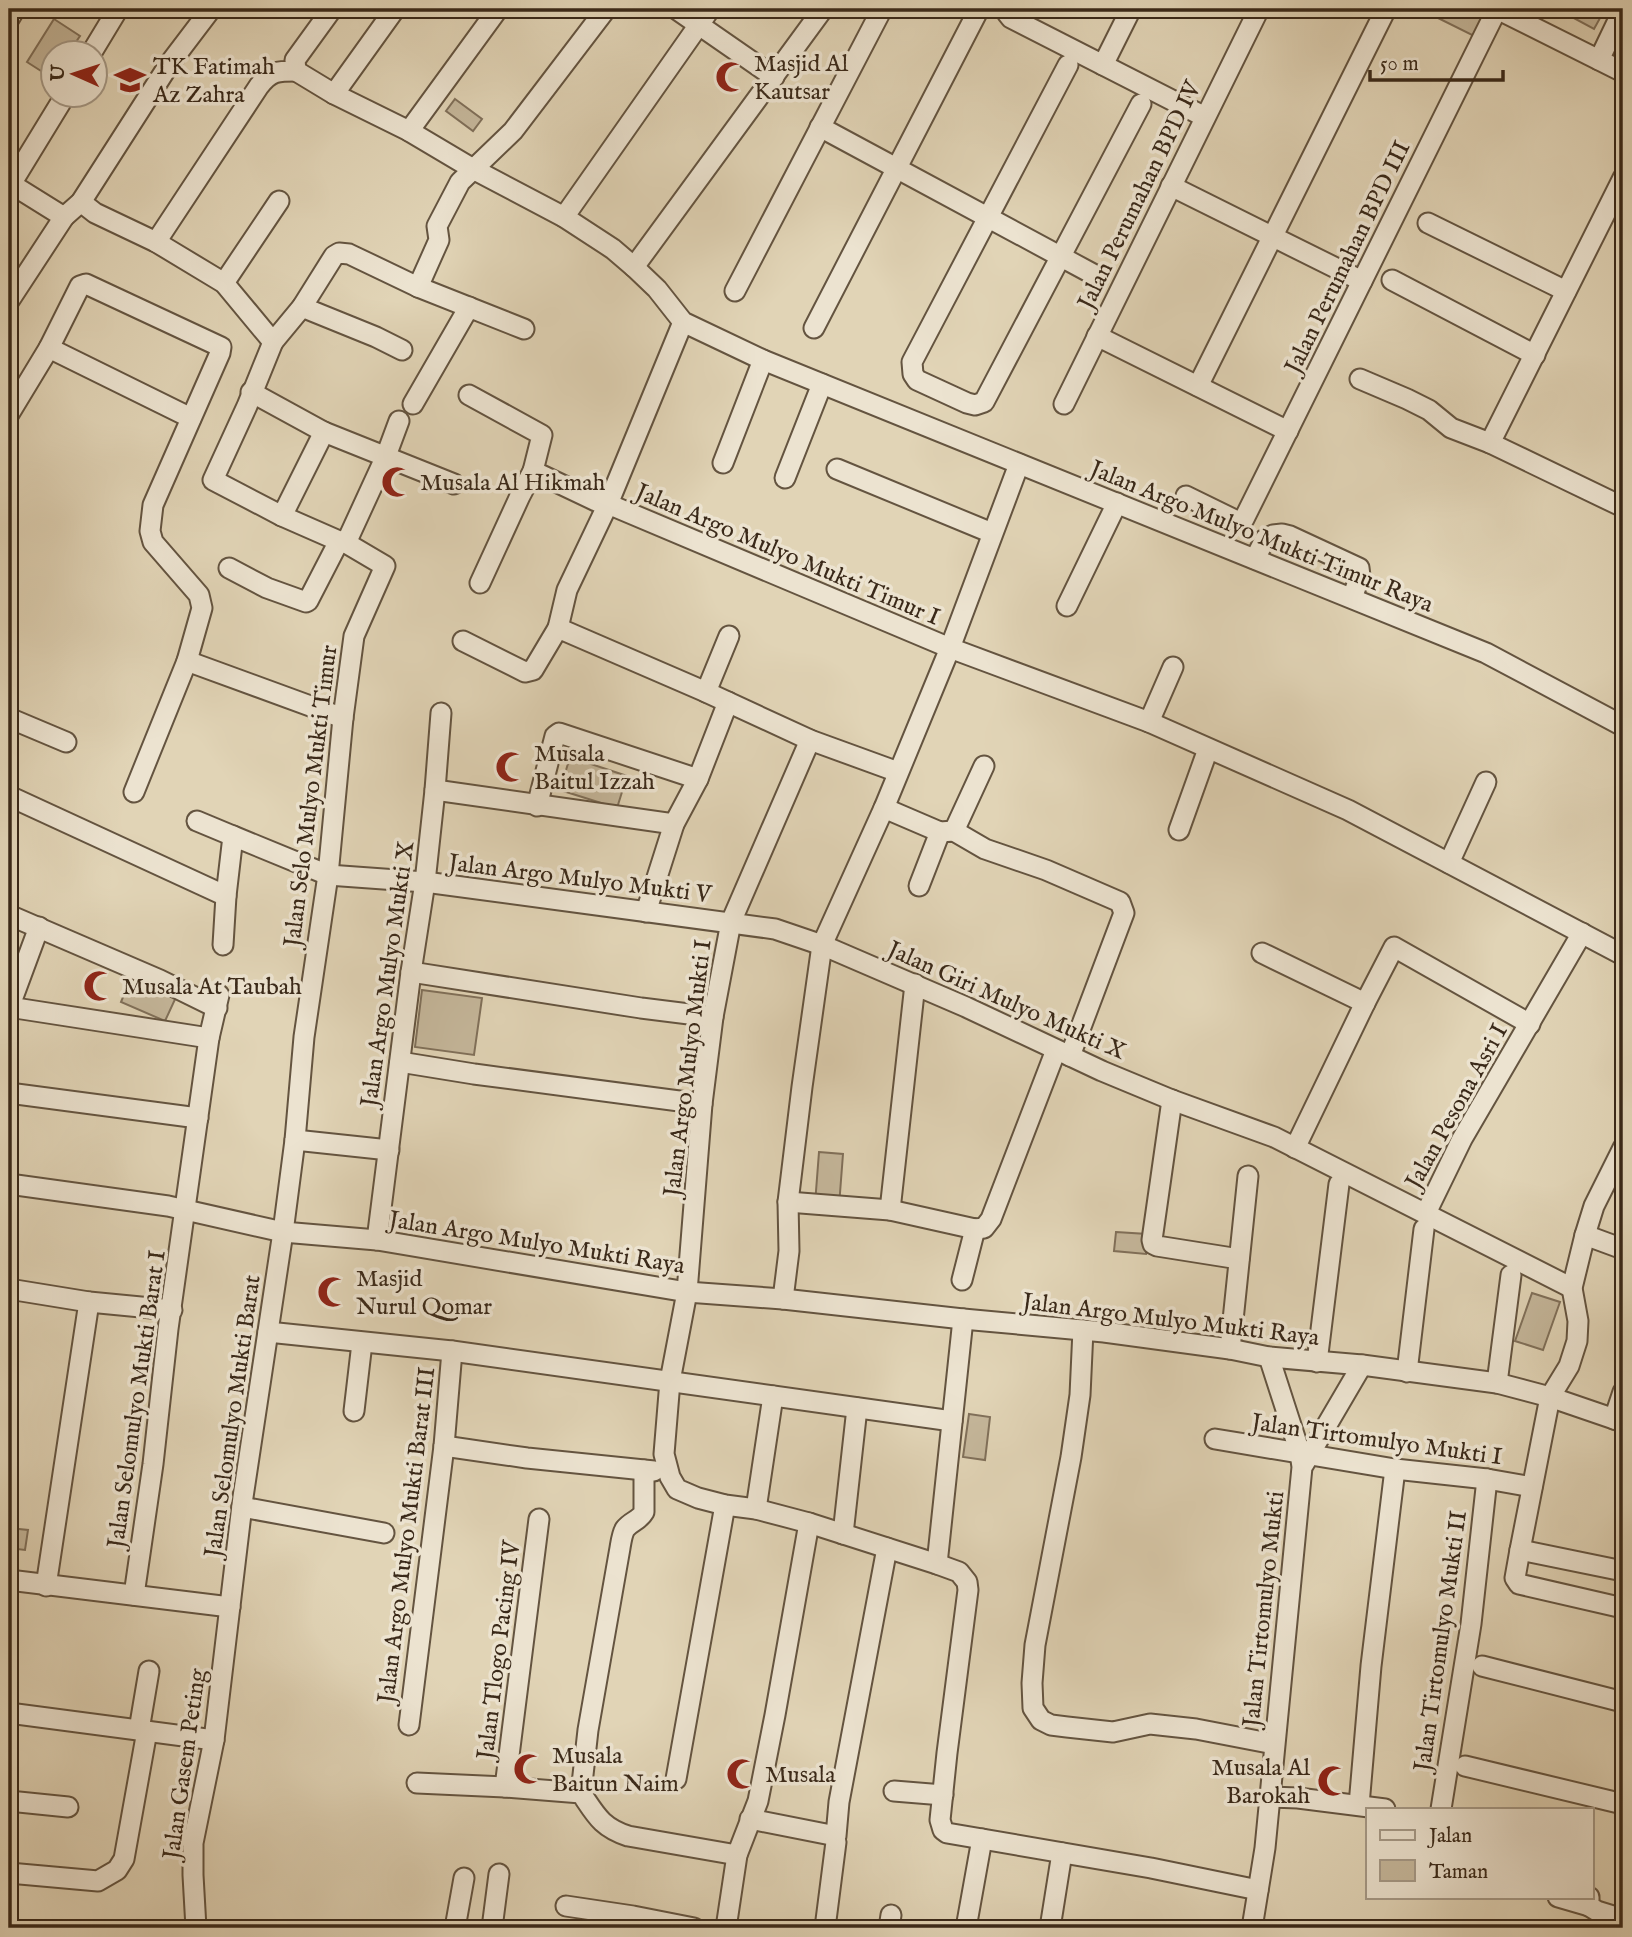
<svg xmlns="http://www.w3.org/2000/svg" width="1632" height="1937" font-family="'IM FELL English',serif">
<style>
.green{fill:#c5b79b;stroke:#80705a;stroke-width:2}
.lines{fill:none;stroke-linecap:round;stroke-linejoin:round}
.minor-casing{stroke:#645440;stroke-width:23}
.minor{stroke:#ece3d0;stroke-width:19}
.labels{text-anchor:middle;stroke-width:7;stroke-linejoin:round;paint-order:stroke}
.poi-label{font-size:24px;fill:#3a2919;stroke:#ece3d0;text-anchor:start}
.street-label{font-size:24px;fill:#3a2919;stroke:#ece3d0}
</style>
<rect width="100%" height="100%" fill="#e1d4b6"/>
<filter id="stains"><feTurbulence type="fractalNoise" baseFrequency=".00286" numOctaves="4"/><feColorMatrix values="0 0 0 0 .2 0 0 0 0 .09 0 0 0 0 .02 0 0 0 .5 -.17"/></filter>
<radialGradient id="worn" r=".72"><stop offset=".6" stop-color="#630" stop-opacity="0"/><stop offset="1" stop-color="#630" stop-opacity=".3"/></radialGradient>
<!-- green -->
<g class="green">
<path d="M1443,9H1472L1486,16L1476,37L1438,18Z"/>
<path d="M1557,9H1605L1594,29Z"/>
<path d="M54,19L80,36L69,52H52V78L27,62Z"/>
<path d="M455,99L482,119L473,131L446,111Z"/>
<path d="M570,757L627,776L617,808L560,790Z"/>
<path d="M132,975L177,995L165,1021L121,1002Z"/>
<path d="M422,990L482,998L474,1055L415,1047Z"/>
<path d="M819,1152L843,1154L839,1206L815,1204Z"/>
<path d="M1116,1232L1147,1234L1146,1254L1114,1251Z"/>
<path d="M1532,1293L1560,1302L1543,1350L1515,1341Z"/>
<path d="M969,1414L990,1417L985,1460L963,1457Z"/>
<path d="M9,1528L28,1530L25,1550L9,1548Z"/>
</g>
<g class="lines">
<defs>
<g id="minor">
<path d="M676,9L774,77"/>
<path d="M1007,9V13L1011,18L1205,117"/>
<path d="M1497,9L1623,72"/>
<path d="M9,19L15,9"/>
<path d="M92,52L118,9"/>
<path d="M1599,60L1623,10"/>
<path d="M1068,65L912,362L913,374L917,380L967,403L975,405L984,402L1141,104"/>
<path d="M1103,65L1131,9"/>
<path d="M296,71L334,94L409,131L473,169L564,217L613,249L634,267L657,289L683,322L763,360L1486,653L1623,726"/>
<path d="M334,94L395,9"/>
<path d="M820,127L1093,274"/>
<path d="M409,131L498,9"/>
<path d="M11,184L66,94"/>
<path d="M1171,186L1362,281"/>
<path d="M81,202L95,213L156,242L224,283L273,342L302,307L334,256L339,253L349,254L418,287L524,329"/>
<path d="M64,217L81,202L170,63L211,9"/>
<path d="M564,217L710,9"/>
<path d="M1428,223L1566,291"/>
<path d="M156,242L259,86C271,71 277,71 296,71L295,60L332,9"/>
<path d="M634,267L823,9"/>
<path d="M1392,280L1535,355"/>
<path d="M224,283L279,201"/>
<path d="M418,287L439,240L437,226L460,182L513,131L606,9"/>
<path d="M735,291L882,9"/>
<path d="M9,301L64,217L11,184"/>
<path d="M302,307L376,337L402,350"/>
<path d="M683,322L608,504L567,590L558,628L706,692L810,740L898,772"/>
<path d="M814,328L979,9"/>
<path d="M1097,336L1288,431"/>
<path d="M49,348L191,418"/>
<path d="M1360,379L1407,399L1429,410L1451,428L1490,443L1623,507"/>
<path d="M1198,386L1386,9"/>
<path d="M251,392L324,432L454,484"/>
<path d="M469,395L542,435L533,471L596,501L608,504L950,648L1149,722L1173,667"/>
<path d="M413,404L469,307"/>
<path d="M1064,404L1259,9"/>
<path d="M9,414L49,348L80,286L86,284L221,347L220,353L153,505L150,531L153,542L199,595L202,608L187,661L134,792"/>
<path d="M1490,443L1623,178"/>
<path d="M723,463L763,360"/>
<path d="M837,469L992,533"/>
<path d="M785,478L822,384"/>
<path d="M1186,496L1237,521L1240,522L1244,519L1497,9"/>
<path d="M282,516L324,432"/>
<path d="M346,543L386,456L399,421"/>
<path d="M1255,559L1265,539L1273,535L1282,534L1290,536L1359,568L1360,576L1352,598"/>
<path d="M229,568L267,588L306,602L308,601L339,541"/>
<path d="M480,583L520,496L533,471"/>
<path d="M1067,606L1117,503"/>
<path d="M463,641L525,672L533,670L558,628"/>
<path d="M187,661L343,718"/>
<path d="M706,692L729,636"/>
<path d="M9,718L66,742"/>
<path d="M1149,722L1348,810L1623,955"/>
<path d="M810,740L731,922L713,1017L702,1104L687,1292L670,1381L664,1454L670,1477L677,1489L698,1498L725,1505L756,1509L809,1523L937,1564L959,1572L967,1582L968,1590L947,1753L940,1820L943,1830L947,1833L1151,1868L1258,1890"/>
<path d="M435,790L674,824"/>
<path d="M9,796L226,896"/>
<path d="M537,806L555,736L559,733L698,779"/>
<path d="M884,808L940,832L954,831L985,849L1046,870L1120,902L1124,913L1070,1056"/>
<path d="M197,821L233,836"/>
<path d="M1179,830L1208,749"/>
<path d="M954,831L984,766"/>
<path d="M1449,863L1486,782"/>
<path d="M919,886L940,832"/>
<path d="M646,912L674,824L698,779L728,702"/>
<path d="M9,915L160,980L217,1008"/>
<path d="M223,945L226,896L233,836L328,875L425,882L775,929L822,945L966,1007L1102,1071L1172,1100L1274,1137L1572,1288"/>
<path d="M1262,953L1365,1003"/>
<path d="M411,972L641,1008L713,1017"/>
<path d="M9,1007L209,1038"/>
<path d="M9,1008L39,927"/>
<path d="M400,1062L474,1074L702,1104"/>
<path d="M9,1093L198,1118"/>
<path d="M1172,1100L1152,1240L1153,1244L1157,1246L1239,1259"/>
<path d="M295,1140L389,1150"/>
<path d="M1295,1148L1365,1003L1394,947L1530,1024"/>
<path d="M1623,1148L1594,1206L1585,1235L1572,1288L1578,1321L1577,1341L1569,1366L1550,1397L1520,1550L1623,1571"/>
<path d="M9,1184L168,1206L283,1232L377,1240L687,1292L783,1299L963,1319L1104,1332L1230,1349L1269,1357L1362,1365L1497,1383L1550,1397L1623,1422"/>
<path d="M788,1202L890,1210L975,1229L984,1228L991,1219L1056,1050"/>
<path d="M890,1210L915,984"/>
<path d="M1426,1213L1462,1139L1582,933"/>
<path d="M1585,1235L1623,1249"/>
<path d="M377,1240L411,972L425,882L435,790L441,713"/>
<path d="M962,1280L975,1229"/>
<path d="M9,1289L89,1302L172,1310"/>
<path d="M783,1299L789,1251L788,1202L802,1087L822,945L884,808L950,648L1019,464"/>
<path d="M1083,1330L1080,1395L1071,1457L1035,1645L1032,1683L1033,1708L1041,1720L1051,1725L1067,1727L1113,1732L1150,1724L1196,1729L1274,1744"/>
<path d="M268,1332L452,1351L952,1421"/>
<path d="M1230,1349L1248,1176"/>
<path d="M1317,1362L1339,1184"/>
<path d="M1407,1372L1424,1229"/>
<path d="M1497,1383L1511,1275"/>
<path d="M354,1411L362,1343"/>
<path d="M1614,1419L1623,1392"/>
<path d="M1215,1439L1395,1469L1487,1479L1532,1487"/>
<path d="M444,1446L527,1458L654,1471"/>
<path d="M1304,1464L1362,1365"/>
<path d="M242,1507L384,1533"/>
<path d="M756,1509L773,1396"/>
<path d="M843,1534L857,1408"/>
<path d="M1520,1550L1515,1578L1519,1584L1623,1608"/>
<path d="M937,1564L963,1319"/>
<path d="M9,1580L230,1607"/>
<path d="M46,1586L89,1302"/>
<path d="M134,1595L153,1464L168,1329L209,1038L219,995"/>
<path d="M1482,1666L1623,1702"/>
<path d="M9,1713L214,1740"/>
<path d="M409,1725L444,1446L452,1351"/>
<path d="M139,1730L149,1671"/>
<path d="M1465,1766L1623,1804"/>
<path d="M676,1779L725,1505"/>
<path d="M417,1783L505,1787L581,1793C596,1815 601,1827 628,1836L737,1855"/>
<path d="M505,1787L539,1519"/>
<path d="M894,1791L943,1795"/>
<path d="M581,1793L588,1730L620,1548C621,1542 622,1534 625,1529C631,1521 639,1521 644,1512V1470"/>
<path d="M1270,1797L1298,1798L1385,1809"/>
<path d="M9,1801L68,1807"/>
<path d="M1359,1805L1371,1666L1395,1469"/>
<path d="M1441,1809L1471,1624L1487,1479"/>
<path d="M750,1819L836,1836L839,1802L887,1548"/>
<path d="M9,1873L98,1881L117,1870L124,1859L147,1731"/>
<path d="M1558,1897L1589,1906"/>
<path d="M1589,1897V1906L1597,1911L1623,1919"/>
<path d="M566,1906L633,1916L694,1928"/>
<path d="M196,1928L193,1875V1843L214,1740L243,1497L283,1232L295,1140L304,1037L328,875L343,718L354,636L385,566L346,543L339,541L282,516L213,480L247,406L273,342"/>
<path d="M455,1928L464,1878"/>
<path d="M492,1928L499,1874"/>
<path d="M726,1928L737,1855L758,1801L775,1715L809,1523"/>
<path d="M825,1928L836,1842"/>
<path d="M889,1928L891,1915"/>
<path d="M966,1928L982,1839"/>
<path d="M1050,1928L1062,1853"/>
<path d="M1252,1928L1265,1848L1302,1467L1300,1453L1269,1357"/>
</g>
</defs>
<!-- minor casing -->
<use href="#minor" class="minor-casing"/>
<!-- minor -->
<use href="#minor" class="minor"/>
</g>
<!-- icons -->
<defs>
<symbol id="mosque-bare" viewBox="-9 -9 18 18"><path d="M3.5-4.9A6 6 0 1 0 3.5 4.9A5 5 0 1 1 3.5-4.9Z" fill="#8f2418" stroke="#ece3d0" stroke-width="2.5" paint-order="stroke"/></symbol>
<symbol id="school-bare" viewBox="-9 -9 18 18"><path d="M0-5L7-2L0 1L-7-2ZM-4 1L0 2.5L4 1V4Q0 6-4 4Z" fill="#8f2418" stroke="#ece3d0" stroke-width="2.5" paint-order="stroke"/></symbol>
</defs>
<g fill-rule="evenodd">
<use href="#mosque-bare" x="709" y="55" width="44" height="44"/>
<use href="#school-bare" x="108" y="58" width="44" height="44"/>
<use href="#mosque-bare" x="375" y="460" width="44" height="44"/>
<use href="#mosque-bare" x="489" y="745" width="44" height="44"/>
<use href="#mosque-bare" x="77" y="964" width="44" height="44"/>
<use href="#mosque-bare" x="311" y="1270" width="44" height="44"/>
<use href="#mosque-bare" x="507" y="1747" width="44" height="44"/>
<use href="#mosque-bare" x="720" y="1752" width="44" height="44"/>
<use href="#mosque-bare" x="1311" y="1759" width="44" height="44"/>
</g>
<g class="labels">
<!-- poi labels -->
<g class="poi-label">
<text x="754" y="71">Masjid Al<tspan x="754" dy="28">Kautsar</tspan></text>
<text x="153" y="74">TK Fatimah<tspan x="153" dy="28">Az Zahra</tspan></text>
<text x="420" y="490">Musala Al Hikmah</text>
<text x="534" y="761">Musala<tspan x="534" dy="28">Baitul Izzah</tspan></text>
<text x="122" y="994">Musala At Taubah</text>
<text x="356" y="1286">Masjid<tspan x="356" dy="28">Nurul Qomar</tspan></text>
<text x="552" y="1763">Musala<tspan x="552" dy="28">Baitun Naim</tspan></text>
<text x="1310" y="1775" text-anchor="end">Musala Al<tspan x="1310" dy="28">Barokah</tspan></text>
<text x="765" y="1782">Musala</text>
</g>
<!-- street labels -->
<g class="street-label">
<text transform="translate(1139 195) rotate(-64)" y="8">Jalan Perumahan BPD IV</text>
<text transform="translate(1347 257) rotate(-64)" y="8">Jalan Perumahan BPD III</text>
<text transform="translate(1262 536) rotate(22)" y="8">Jalan Argo Mulyo Mukti Timur Raya</text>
<text transform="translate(788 554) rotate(23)" y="8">Jalan Argo Mulyo Mukti Timur I</text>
<text transform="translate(310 796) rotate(-83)" y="8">Jalan Selo Mulyo Mukti Timur</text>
<text transform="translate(580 878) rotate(7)" y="8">Jalan Argo Mulyo Mukti V</text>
<text transform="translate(387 974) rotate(-82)" y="8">Jalan Argo Mulyo Mukti X</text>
<text transform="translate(1007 1000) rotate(24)" y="8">Jalan Giri Mulyo Mukti X</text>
<text transform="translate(687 1068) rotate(-83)" y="8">Jalan Argo Mulyo Mukti I</text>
<text transform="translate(1456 1106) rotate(-61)" y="8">Jalan Pesona Asri I</text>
<text transform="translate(537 1242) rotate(9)" y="8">Jalan Argo Mulyo Mukti Raya</text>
<text transform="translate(1171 1319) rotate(7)" y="8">Jalan Argo Mulyo Mukti Raya</text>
<text transform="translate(136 1399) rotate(-82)" y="8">Jalan Selomulyo Mukti Barat I</text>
<text transform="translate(232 1416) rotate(-82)" y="8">Jalan Selomulyo Mukti Barat</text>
<text transform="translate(1377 1439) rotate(8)" y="8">Jalan Tirtomulyo Mukti I</text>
<text transform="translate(406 1535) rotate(-83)" y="8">Jalan Argo Mulyo Mukti Barat III</text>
<text transform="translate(1263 1609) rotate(-84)" y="8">Jalan Tirtomulyo Mukti</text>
<text transform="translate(1440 1641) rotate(-82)" y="8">Jalan Tirtomulyo Mukti II</text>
<text transform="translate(498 1650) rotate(-83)" y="8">Jalan Tlogo Pacing IV</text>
<text transform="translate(184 1764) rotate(-82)" y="8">Jalan Gasem Peting</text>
</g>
</g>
<!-- margin -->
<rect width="1632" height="1937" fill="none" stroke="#e1d4b6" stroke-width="35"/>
<rect x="10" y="10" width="1611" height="1916" fill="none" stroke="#3a2919" stroke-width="3.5"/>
<rect x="18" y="18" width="1597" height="1902" fill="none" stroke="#3a2919" stroke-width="2"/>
<!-- legend -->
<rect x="1366" y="1808" width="228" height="91" fill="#ece3d0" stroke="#a59987" stroke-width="2"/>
<rect x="1380" y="1830" width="35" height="10" fill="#ece3d0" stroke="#a59987" stroke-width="2"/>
<text x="1429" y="1842" font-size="21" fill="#3a2919">Jalan</text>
<rect x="1380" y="1860" width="35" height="21" fill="#c5b79b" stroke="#a59987" stroke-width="2"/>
<text x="1429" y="1878" font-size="21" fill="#3a2919">Taman</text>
<!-- north arrow -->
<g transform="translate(74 74) rotate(273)"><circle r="33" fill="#ece3d0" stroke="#a59987" stroke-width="2"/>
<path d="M0-5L12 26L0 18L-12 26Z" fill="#8f2418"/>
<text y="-10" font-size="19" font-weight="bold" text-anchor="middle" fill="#3a2919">U</text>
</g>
<!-- scale -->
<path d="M1370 70v10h133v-10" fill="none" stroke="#3a2919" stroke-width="3.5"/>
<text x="1380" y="70" font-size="21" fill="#3a2919" stroke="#ece3d0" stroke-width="5" paint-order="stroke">50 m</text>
<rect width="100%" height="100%" filter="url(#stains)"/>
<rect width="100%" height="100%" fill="url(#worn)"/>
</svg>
